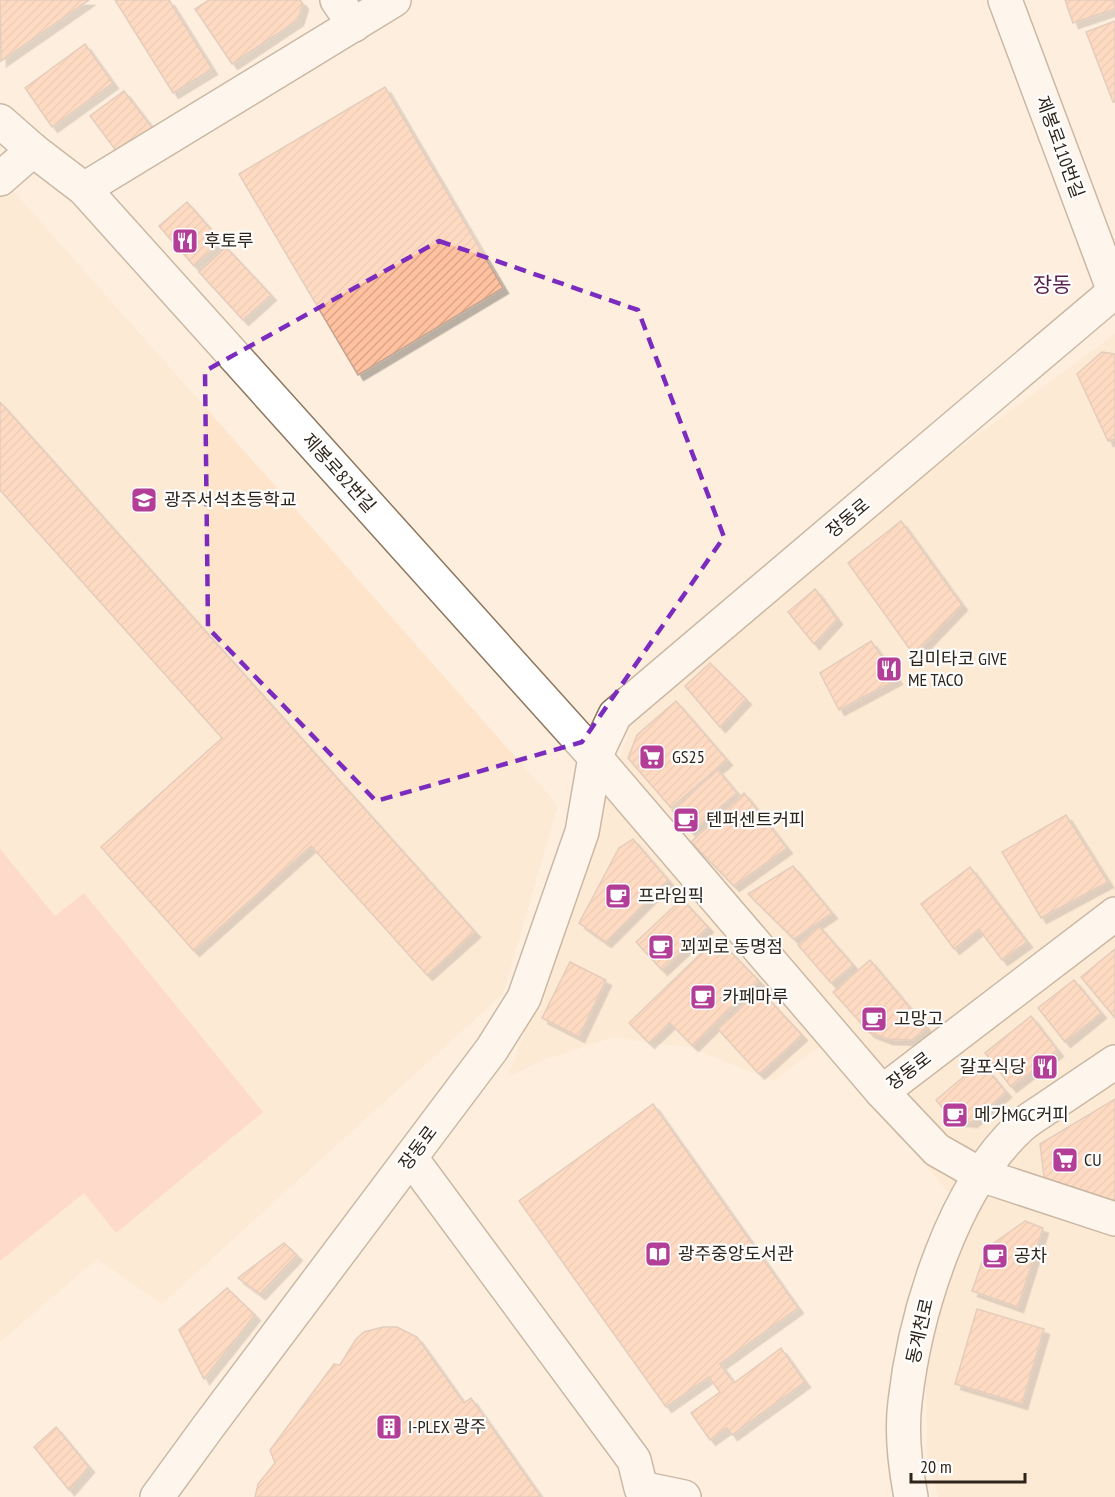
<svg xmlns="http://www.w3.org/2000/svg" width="1115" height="1497" font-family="'PT Sans Narrow','Noto Sans KR',sans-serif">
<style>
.built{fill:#fde4ca}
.pitch{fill:#ffc1b4}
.building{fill:url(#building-hatch);stroke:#c4a493;stroke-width:1.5;filter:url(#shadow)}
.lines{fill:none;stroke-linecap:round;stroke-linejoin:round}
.minor-casing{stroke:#8d775f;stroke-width:36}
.minor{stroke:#fff;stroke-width:33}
.marked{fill:none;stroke:#7b2cbf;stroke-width:4.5;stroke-dasharray:12 8;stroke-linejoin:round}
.labels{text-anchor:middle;stroke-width:4.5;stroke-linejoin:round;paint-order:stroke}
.street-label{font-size:18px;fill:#2e241a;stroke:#fefefe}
.poi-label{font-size:18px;fill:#2e241a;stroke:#fefefe;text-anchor:start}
.quarter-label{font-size:21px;fill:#571f49;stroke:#fefefe}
</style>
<defs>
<pattern id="building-hatch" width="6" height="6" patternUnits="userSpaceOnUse" patternTransform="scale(1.5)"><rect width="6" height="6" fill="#ffc19f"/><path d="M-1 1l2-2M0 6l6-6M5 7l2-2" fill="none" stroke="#dba688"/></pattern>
<filter id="shadow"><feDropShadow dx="5.5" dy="5.5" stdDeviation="0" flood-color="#0004"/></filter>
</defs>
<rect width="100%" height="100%" fill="#feeede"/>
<!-- built -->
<g class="built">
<path d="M9,186L558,805L503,994L162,1304L97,1259L0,1342V194Z"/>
<path d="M1115,334V1497H938L927,1458L926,1376L933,1315L950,1263L975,1224L823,1044L773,1081L689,1047L649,1043L614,1037L538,1062L507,1078L542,987L633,720L916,480Z"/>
</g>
<!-- pitch -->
<path class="pitch" d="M0,849L55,916L84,893L263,1112L116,1233L84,1193L0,1261Z"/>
<!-- building -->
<g class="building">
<path d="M0,0H89L1,61Z"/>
<path d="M115,0H169L212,69L173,93Z"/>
<path d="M209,0H300L303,4L298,20L232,64L195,9Z"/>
<path d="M1065,0H1115V9L1073,23Z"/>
<path d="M1115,21V102H1113L1086,32Z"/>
<path d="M85,44L113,83L52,127L25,88Z"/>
<path d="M385,87L503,288L358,375L239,174Z"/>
<path d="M124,91L154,130L120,156L90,116Z"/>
<path d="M187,202L222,242L194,266L159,226Z"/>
<path d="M226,247L271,295L243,320L199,272Z"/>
<path d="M1102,352L1115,354V439L1108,441L1077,374Z"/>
<path d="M0,402L475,932L427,975L311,846L194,951L101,847L222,738L0,490Z"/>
<path d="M901,521L962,605L914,655L848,563Z"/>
<path d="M815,589L837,619L814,644L788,612Z"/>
<path d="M871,641L897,679L839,710L820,673Z"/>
<path d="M710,663L746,699L720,727L685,686Z"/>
<path d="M676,701L727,760L671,808L628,758L637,735Z"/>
<path d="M718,770L737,793L691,832L672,810Z"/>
<path d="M744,793L787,848L734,886L691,842Z"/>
<path d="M1066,815L1108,882L1041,918L1002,852Z"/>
<path d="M633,839L668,880L606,942L579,923L619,848Z"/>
<path d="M793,866L832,913L794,939L748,894Z"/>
<path d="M970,867L1027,942L1002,960L979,929L954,949L921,904Z"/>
<path d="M682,899L708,927L662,970L636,942Z"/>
<path d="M819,926L853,965L831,983L798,945Z"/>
<path d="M717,938L759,981L693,1046L670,1023L649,1043L629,1023Z"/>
<path d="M1115,949V1018L1081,977Z"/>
<path d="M870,960L927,1028L912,1040L887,1039L869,1032L833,992Z"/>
<path d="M570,962L606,980L579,1037L542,1018Z"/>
<path d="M1074,980L1101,1013L1065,1042L1038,1008Z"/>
<path d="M760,990L802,1035L759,1074L718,1029Z"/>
<path d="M1031,1016L1058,1051L1011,1087L985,1053Z"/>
<path d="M981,1062L1006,1092L972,1122L953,1120L936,1100Z"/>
<path d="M1115,1099V1204L1045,1185L1040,1144Z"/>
<path d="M653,1104L798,1308L720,1364L734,1383L781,1348L805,1382L732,1435L727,1428L710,1440L691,1413L720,1392L709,1377L666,1407L519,1201Z"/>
<path d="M1025,1221L1043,1228L1018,1307L972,1291L987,1248Z"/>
<path d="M284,1243L297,1255L260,1294L238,1278Z"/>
<path d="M227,1288L255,1315L204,1379L179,1330Z"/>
<path d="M977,1309L1044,1329L1022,1404L955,1384Z"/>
<path d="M383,1327H397L417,1337L464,1403L471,1398L541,1497H255L258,1484L275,1463L270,1450L334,1364L340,1365L356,1339L364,1332Z"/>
<path d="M56,1427L89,1467L69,1490L34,1447Z"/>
</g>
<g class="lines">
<defs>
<g id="minor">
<path d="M337,0L354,25"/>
<path d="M1005,0L1115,294"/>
<path d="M0,121L33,150L84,189L595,757L882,1092L937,1150L981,1175L1115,1219"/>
<path d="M0,179L33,150"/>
<path d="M84,189L394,0"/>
<path d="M882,1092L1115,914"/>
<path d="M411,1158L634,1460L641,1488L684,1497"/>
<path d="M157,1497L208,1427L492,1049L524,998L582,832L595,757L615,715L1115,291"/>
<path d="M911,1497C905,1466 901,1433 905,1402C915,1313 953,1188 1021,1126C1030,1118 1041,1112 1051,1105C1072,1091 1094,1076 1115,1062"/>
</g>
</defs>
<!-- minor casing -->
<use href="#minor" class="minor-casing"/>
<!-- minor -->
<use href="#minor" class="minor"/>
</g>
<!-- marked area -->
<path d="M0 0H1115V1497H0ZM439,241L638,310L724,537L582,742L376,801L208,628L205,371Z" fill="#feeede" fill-opacity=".55" fill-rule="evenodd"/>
<path class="marked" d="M439,241L638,310L724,537L582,742L376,801L208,628L205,371Z"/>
<!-- icons -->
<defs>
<symbol id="restaurant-square" viewBox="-11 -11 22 22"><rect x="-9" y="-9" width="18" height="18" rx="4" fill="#b23e97" stroke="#fefefe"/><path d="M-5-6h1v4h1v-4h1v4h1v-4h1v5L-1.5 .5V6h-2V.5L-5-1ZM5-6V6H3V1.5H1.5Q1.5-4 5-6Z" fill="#fff"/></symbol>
<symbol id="school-square" viewBox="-11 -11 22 22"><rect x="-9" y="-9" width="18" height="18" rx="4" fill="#b23e97" stroke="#fefefe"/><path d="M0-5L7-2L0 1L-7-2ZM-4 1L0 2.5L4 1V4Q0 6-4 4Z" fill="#fff"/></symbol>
<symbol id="supermarket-square" viewBox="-11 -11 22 22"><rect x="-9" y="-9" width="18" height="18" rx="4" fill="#b23e97" stroke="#fefefe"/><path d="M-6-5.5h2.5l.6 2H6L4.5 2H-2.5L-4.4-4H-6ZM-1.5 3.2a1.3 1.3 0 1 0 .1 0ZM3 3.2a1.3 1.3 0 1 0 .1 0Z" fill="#fff"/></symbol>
<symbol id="cafe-square" viewBox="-11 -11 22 22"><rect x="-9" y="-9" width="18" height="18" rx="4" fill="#b23e97" stroke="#fefefe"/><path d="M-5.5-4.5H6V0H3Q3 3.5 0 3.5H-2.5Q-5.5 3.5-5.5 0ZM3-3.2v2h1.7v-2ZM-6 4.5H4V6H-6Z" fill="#fff"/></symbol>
<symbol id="library-square" viewBox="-11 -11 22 22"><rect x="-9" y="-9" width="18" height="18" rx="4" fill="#b23e97" stroke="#fefefe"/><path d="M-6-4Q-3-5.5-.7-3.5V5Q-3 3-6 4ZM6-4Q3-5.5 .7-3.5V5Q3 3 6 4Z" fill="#fff"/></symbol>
<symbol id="building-square" viewBox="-11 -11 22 22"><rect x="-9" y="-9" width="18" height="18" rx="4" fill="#b23e97" stroke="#fefefe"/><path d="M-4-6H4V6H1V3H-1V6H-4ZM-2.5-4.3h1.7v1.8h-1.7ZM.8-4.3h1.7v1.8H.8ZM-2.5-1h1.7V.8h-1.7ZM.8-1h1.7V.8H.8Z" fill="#fff"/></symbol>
</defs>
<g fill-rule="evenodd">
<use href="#restaurant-square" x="170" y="226" width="30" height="30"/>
<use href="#school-square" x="129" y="485" width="30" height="30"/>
<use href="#restaurant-square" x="874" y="654" width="30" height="30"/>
<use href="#supermarket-square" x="637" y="742" width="30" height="30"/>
<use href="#cafe-square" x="671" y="805" width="30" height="30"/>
<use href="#cafe-square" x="603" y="881" width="30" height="30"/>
<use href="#cafe-square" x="646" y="932" width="30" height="30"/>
<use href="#cafe-square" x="688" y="982" width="30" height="30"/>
<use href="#cafe-square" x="859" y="1004" width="30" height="30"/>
<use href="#restaurant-square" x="1030" y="1052" width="30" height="30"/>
<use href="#cafe-square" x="940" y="1100" width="30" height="30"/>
<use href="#supermarket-square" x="1050" y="1145" width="30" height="30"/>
<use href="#library-square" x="643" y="1239" width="30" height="30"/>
<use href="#cafe-square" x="980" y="1241" width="30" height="30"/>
<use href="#building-square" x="374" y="1412" width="30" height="30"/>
</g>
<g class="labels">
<!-- street labels -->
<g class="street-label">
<text transform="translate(1060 147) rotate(70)" y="6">제봉로110번길</text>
<text transform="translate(339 473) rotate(48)" y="6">제봉로82번길</text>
<text transform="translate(848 518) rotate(-40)" y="6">장동로</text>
<text transform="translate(909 1071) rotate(-37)" y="6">장동로</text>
<text transform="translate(418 1148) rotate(-53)" y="6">장동로</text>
<text transform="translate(920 1331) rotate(-77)" y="6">동계천로</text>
</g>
<!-- poi labels -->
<g class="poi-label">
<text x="204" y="247">후토루</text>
<text x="164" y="506">광주서석초등학교</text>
<text x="908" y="665">깁미타코 GIVE<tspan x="908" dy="21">ME TACO</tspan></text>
<text x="672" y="763">GS25</text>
<text x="706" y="826">텐퍼센트커피</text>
<text x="638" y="902">프라임픽</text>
<text x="680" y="953">꾀꾀로 동명점</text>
<text x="722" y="1003">카페마루</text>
<text x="894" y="1025">고망고</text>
<text x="1026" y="1073" text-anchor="end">갈포식당</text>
<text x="974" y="1121">메가MGC커피</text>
<text x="1084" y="1166">CU</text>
<text x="678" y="1260">광주중앙도서관</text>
<text x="1014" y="1262">공차</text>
<text x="408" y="1433">I-PLEX 광주</text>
</g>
<!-- quarter labels -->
<g class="quarter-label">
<text x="1052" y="292">장동</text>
</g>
</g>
<!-- scale -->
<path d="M911 1473v9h114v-9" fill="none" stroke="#2e241a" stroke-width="3"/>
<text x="920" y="1473" font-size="18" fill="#2e241a" stroke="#fefefe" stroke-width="4.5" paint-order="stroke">20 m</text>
</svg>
